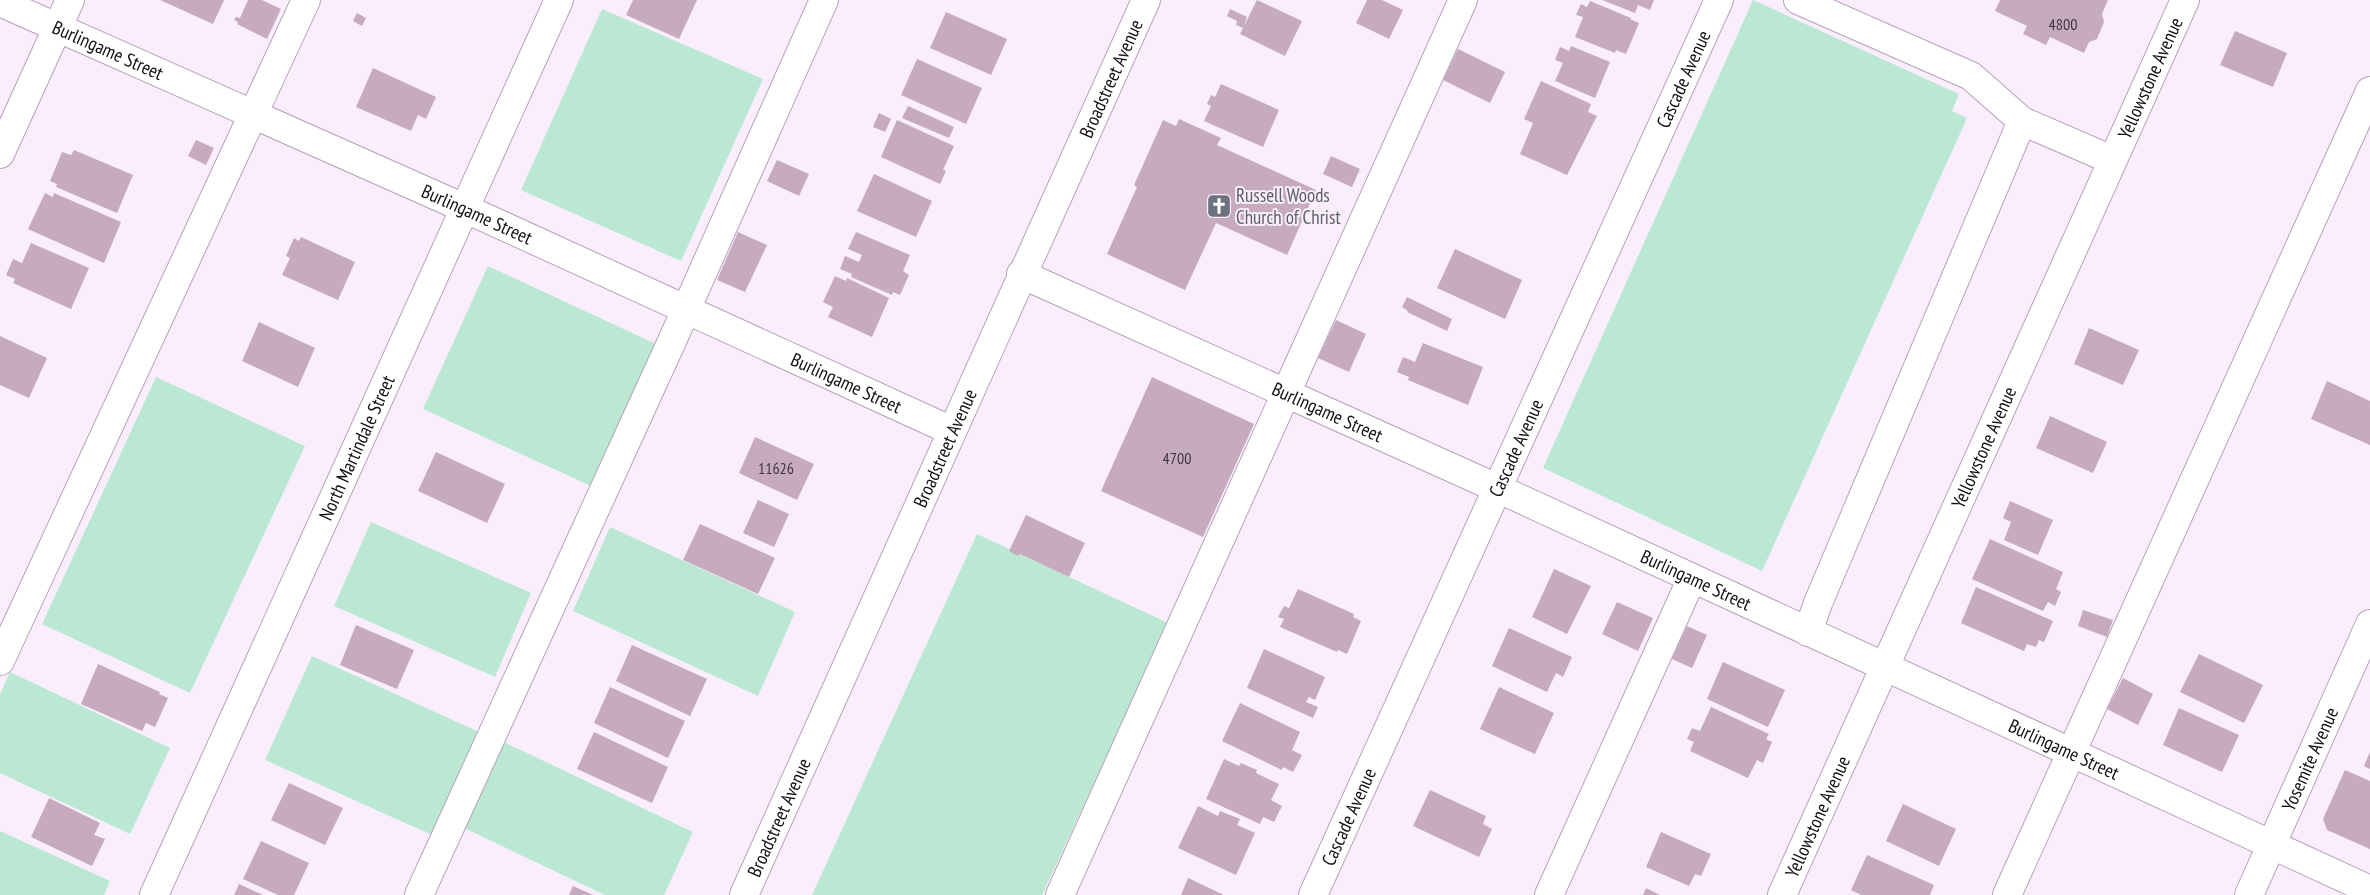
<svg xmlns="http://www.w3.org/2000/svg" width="2370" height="895" font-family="'PT Sans Narrow',sans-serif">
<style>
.green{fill:#bae8d2}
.building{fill:#c6aabd}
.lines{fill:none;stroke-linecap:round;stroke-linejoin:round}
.minor-casing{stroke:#b6a2ba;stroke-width:30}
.minor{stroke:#fff;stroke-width:28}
.labels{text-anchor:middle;stroke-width:4;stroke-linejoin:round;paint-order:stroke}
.number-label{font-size:16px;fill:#413540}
.street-label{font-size:19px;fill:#150e16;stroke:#faeefd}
.worship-label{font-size:19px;fill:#5b616d;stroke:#faeefd;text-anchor:start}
</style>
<rect width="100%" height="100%" fill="#faeefd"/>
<!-- green -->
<g class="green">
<path d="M1753,0L1959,94L1952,111L1967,118L1762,571L1543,468Z"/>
<path d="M602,9L763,79L681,261L521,190Z"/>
<path d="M488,266L656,344L591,486L423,409Z"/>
<path d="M156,377L305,446L190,693L42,624Z"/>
<path d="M371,522L531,593L495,677L334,606Z"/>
<path d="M610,527L795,612L758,696L573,611Z"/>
<path d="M977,534L1168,623L1042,895H812Z"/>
<path d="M312,656L479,732L432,835L265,760Z"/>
<path d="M10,672L170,748L130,834L0,773V694Z"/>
<path d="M504,742L693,832L664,895H605L464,828Z"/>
<path d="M0,831L110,881L104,895H0Z"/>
</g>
<!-- building -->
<g class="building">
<path d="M160,0H224L213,24Z"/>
<path d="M248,0H262L281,9L267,39L237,24L238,22L234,20L236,17L240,18Z"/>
<path d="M633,0H697L679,39L626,15Z"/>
<path d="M1257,0L1302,21L1285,56L1240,34L1243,28L1236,25L1237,21L1227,16L1230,9L1247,17L1244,26Z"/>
<path d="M1367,0H1382L1403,10L1389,39L1356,23Z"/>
<path d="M1602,0H1654L1650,10L1638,5L1635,13Z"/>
<path d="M2000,0H2108L2102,14L2104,22L2097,39L2089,42L2084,53L2050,37L2046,45L2023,34L2027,26L1995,11Z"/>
<path d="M1590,1L1631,18L1630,19L1639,23L1626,54L1616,50L1615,53L1575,37L1583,17L1576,15L1581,4L1587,7Z"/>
<path d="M946,12L1007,39L991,75L930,48Z"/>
<path d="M357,13L366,18L362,26L353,21Z"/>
<path d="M2235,31L2287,53L2273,87L2220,65Z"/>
<path d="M1571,46L1610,62L1595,98L1555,81L1563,63L1555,60L1560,47L1569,51Z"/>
<path d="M1458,49L1505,72L1490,103L1443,80Z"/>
<path d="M917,59L982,88L966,124L901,95Z"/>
<path d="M373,68L436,97L426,119L418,115L411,131L356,107Z"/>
<path d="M1541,81L1591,104L1588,112L1597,116L1567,175L1520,154L1533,123L1524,119Z"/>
<path d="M1221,84L1279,110L1263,147L1204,121L1211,106L1207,104L1211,95L1215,97Z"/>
<path d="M908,106L954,127L949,138L902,118Z"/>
<path d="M879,113L891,119L885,132L873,127Z"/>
<path d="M1179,119L1221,138L1217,145L1316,190L1287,255L1216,223L1185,290L1107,254L1137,187L1134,185L1163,120L1176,126Z"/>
<path d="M897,120L954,146L943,170L946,171L940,184L881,157Z"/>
<path d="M196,140L214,148L206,165L188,156Z"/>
<path d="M74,150L133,175L117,213L56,187L57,184L50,181L62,152L71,155Z"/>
<path d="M1331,156L1360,169L1352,187L1323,174Z"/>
<path d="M777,160L809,174L799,196L767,181Z"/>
<path d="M874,174L932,201L916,237L857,211Z"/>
<path d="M45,193L53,197L54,193L121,222L104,263L28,229Z"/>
<path d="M738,232L767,245L745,292L717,280Z"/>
<path d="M856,232L910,255L903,271L909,275L900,295L893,292L892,295L851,277L852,274L840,269L845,256L859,262L862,255L848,249Z"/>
<path d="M301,237L355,262L338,300L282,275L290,258L286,256L294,238L299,241Z"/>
<path d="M31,243L89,268L71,309L13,283L15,279L6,275L13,259L22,263Z"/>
<path d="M1455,249L1522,280L1505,319L1437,288Z"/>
<path d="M835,276L846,281L847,278L889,298L872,337L828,317L833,307L823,302Z"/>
<path d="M1407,297L1452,319L1447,331L1407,312L1408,311L1402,307Z"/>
<path d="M1336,320L1366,334L1349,372L1318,358Z"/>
<path d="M259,322L315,348L298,387L242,361Z"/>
<path d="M2089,328L2139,350L2123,385L2074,364Z"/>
<path d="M0,336L47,358L29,398L0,385Z"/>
<path d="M1423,343L1483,367L1468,405L1408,380L1409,377L1397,372L1403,357L1415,362Z"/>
<path d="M1152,377L1254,424L1203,537L1101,491Z"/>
<path d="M2327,381L2370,401V445L2311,419Z"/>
<path d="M2050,416L2107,442L2093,473L2036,448Z"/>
<path d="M755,437L814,464L797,500L739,473Z"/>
<path d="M436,452L505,484L487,523L418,491Z"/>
<path d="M758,500L789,514L774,547L743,533Z"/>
<path d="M2010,501L2053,520L2038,555L2004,540L2011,522L2003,518Z"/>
<path d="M1026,515L1085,543L1069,577L1020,554L1018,556L1009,551Z"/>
<path d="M700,524L775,558L758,594L683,560Z"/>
<path d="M1990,539L2063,572L2056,589L2061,592L2055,606L2048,602L2043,611L1972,579Z"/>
<path d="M1554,569L1591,586L1567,634L1532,617Z"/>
<path d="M1976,587L2053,621L2044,642L2039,640L2036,647L2027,644L2024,651L1961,623Z"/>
<path d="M1298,589L1354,614L1353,617L1361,621L1347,654L1338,650L1337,652L1280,627L1284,619L1278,617L1284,606L1289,608Z"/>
<path d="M1617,602L1653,618L1638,651L1602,634Z"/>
<path d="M2083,610L2113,620L2107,637L2078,626Z"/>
<path d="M356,625L414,650L397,689L340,665Z"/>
<path d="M1687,626L1707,635L1692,668L1672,659Z"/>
<path d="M1509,628L1572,657L1563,677L1556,673L1547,692L1492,666Z"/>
<path d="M632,645L707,679L690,716L616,681Z"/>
<path d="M1264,649L1325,677L1315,700L1309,697L1306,702L1318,707L1313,718L1247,688Z"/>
<path d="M2199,654L2263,685L2244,723L2180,692Z"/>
<path d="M1723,662L1785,690L1768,727L1707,699Z"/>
<path d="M98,664L160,692L159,694L168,698L155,727L146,723L142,731L81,704Z"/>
<path d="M2123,678L2153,694L2138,725L2107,709Z"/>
<path d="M610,687L685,721L668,758L594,723Z"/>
<path d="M1499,687L1554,713L1535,754L1480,729Z"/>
<path d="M1240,703L1300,732L1292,750L1302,755L1293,772L1283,767L1282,770L1222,741Z"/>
<path d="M1711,707L1769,734L1766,739L1772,742L1763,763L1757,760L1748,778L1690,751L1694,742L1687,739L1692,728L1700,731Z"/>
<path d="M2179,708L2239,735L2222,772L2163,745Z"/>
<path d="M594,732L668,767L652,803L577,769Z"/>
<path d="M2370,752V769L2364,766Z"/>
<path d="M1224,759L1239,766L1241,763L1257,770L1256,773L1279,784L1271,800L1282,806L1274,822L1263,817L1260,824L1206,799Z"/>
<path d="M2345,770L2370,781V849L2327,830L2323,819Z"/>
<path d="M289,783L343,808L325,845L271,820Z"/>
<path d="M1430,790L1486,816L1483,824L1492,829L1479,857L1413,826Z"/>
<path d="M49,798L100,823L94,835L105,839L92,866L31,837Z"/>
<path d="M1903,804L1956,829L1939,866L1886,841Z"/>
<path d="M1198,806L1218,816L1220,811L1240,819L1237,825L1255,833L1236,875L1178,848Z"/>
<path d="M1661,832L1711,854L1701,876L1695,874L1689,886L1646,867Z"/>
<path d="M261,841L309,863L294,895H278L243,879Z"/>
<path d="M1867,855L1934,885L1930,895H1861L1851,890Z"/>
<path d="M1188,878L1224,895H1181Z"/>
<path d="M239,884L263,895H234Z"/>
<path d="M573,886L593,895H569Z"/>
<path d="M1646,888L1660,895H1643Z"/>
</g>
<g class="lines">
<defs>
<g id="minor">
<path d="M1798,0L1971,76L2022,121L2112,160"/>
<path id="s1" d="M0,2L464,208L952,431"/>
<path d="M0,154L70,0"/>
<path id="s2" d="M1021,274L1499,489L2370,890"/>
<path d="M1808,632L1818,603L2022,121"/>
<path d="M0,661L306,0"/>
<path id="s3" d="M154,895L559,0"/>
<path d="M419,895L672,341L824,0"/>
<path id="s4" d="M744,895L1146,0"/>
<path d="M1060,895L1463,0"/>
<path id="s5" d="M1313,895L1719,0"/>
<path d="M1549,895L1692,578"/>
<path id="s6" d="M1782,895L2185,0"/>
<path d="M2007,895L2370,91"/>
<path id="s7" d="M2249,895L2370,624"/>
</g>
</defs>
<!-- minor casing -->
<use href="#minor" class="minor-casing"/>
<!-- minor -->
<use href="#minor" class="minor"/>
</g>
<!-- icons -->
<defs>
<symbol id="church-square" viewBox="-11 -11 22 22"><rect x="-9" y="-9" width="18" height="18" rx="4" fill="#6b7280" stroke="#faeefd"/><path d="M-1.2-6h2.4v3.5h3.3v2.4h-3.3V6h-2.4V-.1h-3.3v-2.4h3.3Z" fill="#fff"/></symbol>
</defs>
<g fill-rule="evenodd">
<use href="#church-square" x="1205" y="192" width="28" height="28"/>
</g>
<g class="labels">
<!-- number labels -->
<g class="number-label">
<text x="2063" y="30">4800</text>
<text x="1177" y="464">4700</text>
<text x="776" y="474">11626</text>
</g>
<!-- street labels -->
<g class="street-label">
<text dy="7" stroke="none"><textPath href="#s1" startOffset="118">Burlingame Street</textPath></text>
<text dy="7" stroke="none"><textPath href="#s4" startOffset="895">Broadstreet Avenue</textPath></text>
<text dy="7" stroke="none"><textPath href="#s6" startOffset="896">Yellowstone Avenue</textPath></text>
<text dy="7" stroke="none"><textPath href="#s5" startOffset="896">Cascade Avenue</textPath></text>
<text dy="7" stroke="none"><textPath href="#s1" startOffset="522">Burlingame Street</textPath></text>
<text dy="7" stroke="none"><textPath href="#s1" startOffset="928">Burlingame Street</textPath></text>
<text dy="7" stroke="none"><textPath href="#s2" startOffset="336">Burlingame Street</textPath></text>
<text dy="7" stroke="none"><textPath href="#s3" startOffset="491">North Martindale Street</textPath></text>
<text dy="7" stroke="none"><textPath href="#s4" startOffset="490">Broadstreet Avenue</textPath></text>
<text dy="7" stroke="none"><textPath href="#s6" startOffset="491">Yellowstone Avenue</textPath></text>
<text dy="7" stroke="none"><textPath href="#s5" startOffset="491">Cascade Avenue</textPath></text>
<text dy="7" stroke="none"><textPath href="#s2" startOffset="741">Burlingame Street</textPath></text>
<text dy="7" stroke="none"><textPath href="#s2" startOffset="1146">Burlingame Street</textPath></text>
<text dy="7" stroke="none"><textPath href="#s7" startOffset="149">Yosemite Avenue</textPath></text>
<text dy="7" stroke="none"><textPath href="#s4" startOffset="85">Broadstreet Avenue</textPath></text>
<text dy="7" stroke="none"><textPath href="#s5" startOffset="86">Cascade Avenue</textPath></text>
<text dy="7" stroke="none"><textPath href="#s6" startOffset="86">Yellowstone Avenue</textPath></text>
</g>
<!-- worship labels -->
<g class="worship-label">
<text x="1236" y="202">Russell Woods<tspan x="1236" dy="22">Church of Christ</tspan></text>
</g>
</g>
</svg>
